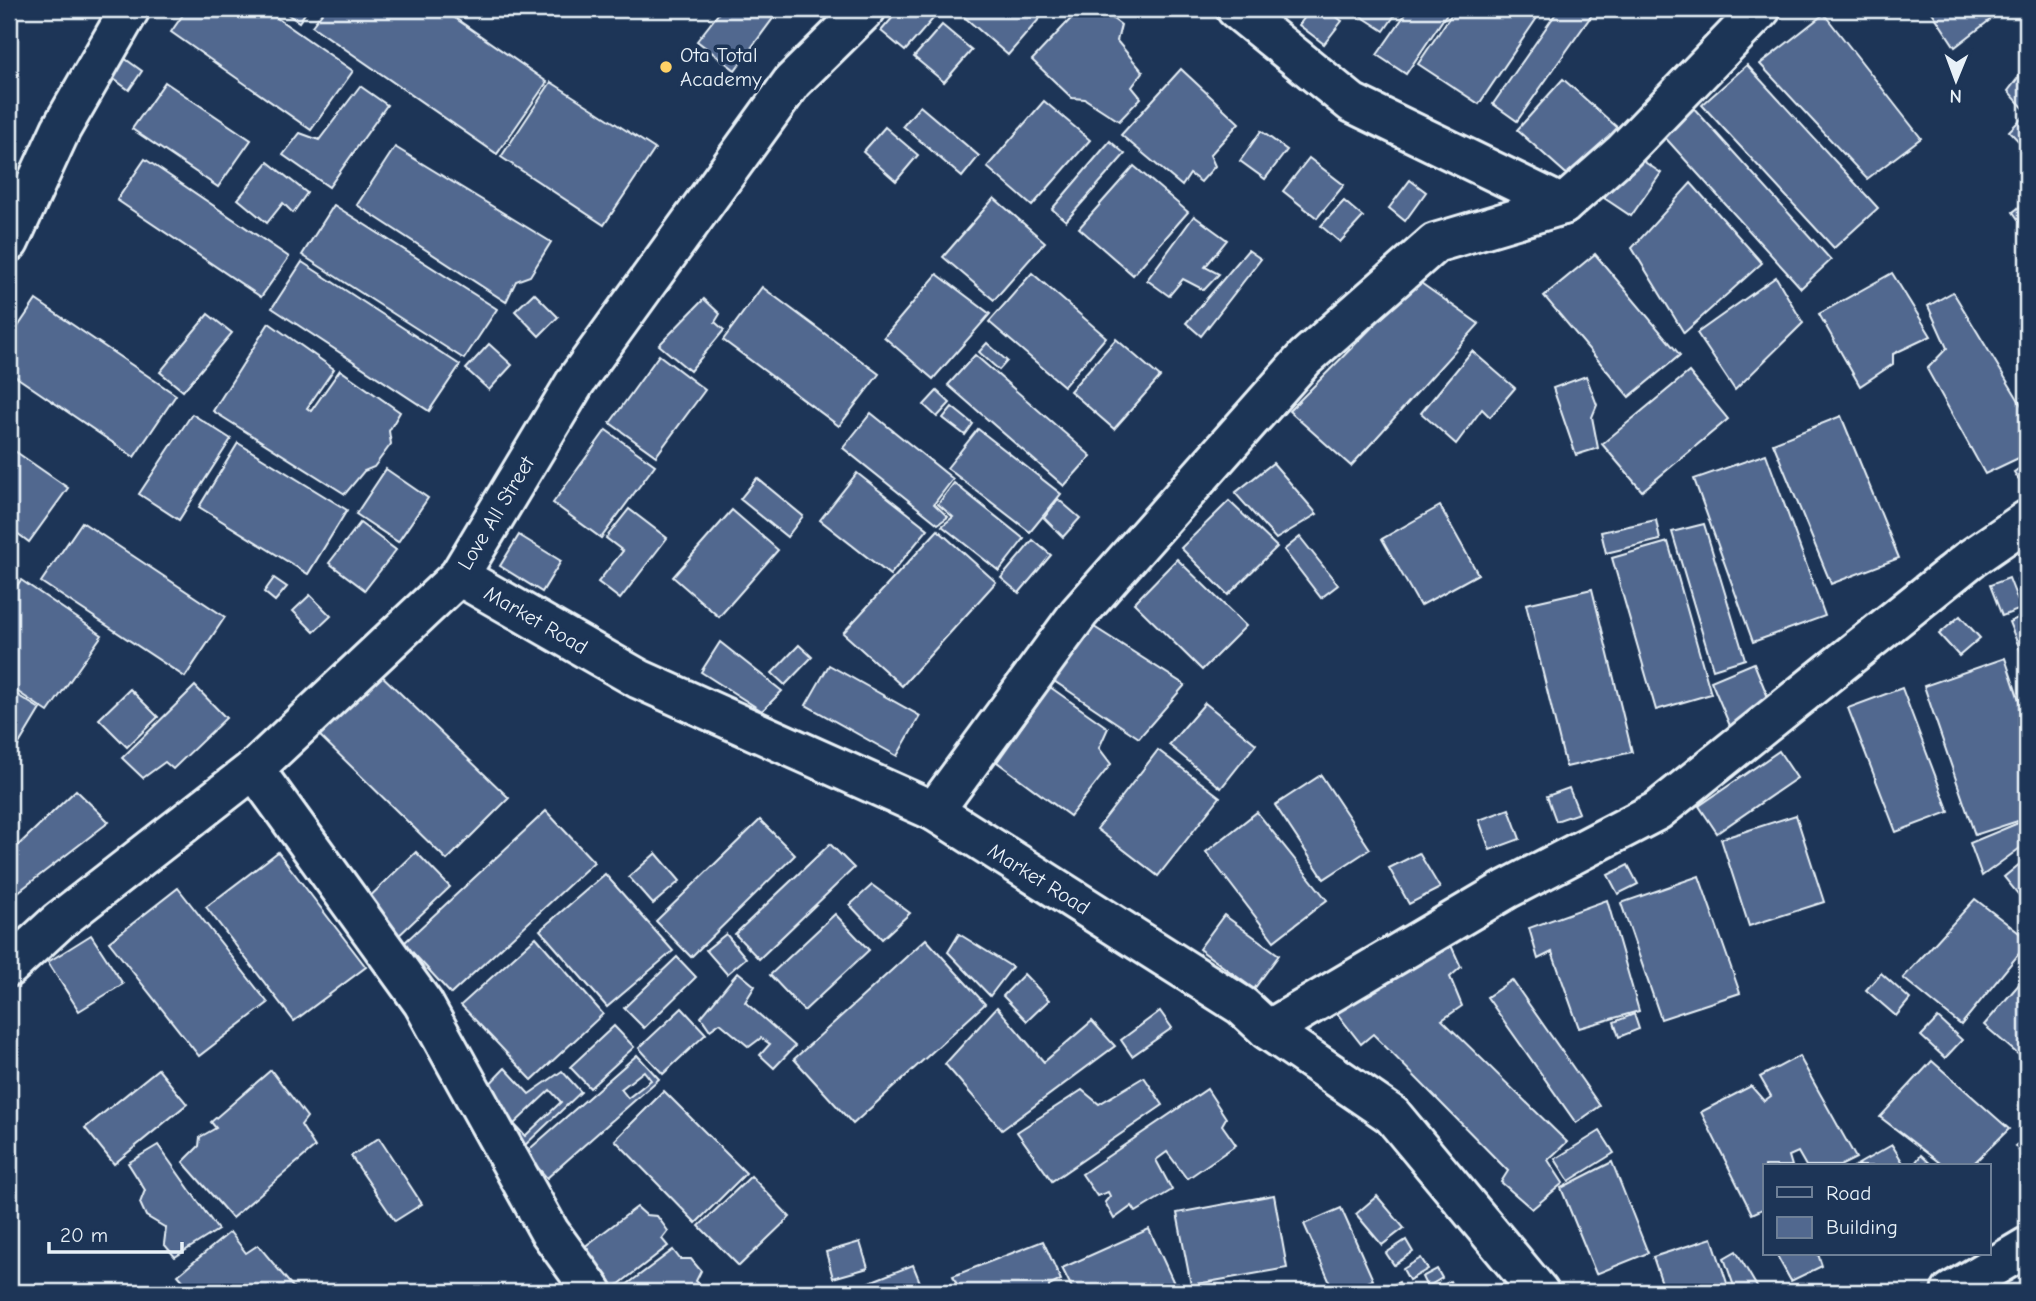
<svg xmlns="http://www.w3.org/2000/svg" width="2036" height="1301" font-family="'Comic Neue',sans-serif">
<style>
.building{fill:#51688f;stroke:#e8f1f8;stroke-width:2;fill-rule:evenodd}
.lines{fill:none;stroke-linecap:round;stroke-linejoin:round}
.street-casing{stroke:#e8f1f8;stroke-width:44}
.street{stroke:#1d3557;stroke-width:38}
.poi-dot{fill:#ffd166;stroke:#1d3557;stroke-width:2.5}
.labels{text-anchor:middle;stroke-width:7;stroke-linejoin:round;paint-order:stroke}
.poi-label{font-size:21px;fill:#e8f1f8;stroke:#1d3557;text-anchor:start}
.street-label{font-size:21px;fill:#e8f1f8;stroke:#1d3557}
</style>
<rect width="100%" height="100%" fill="#1d3557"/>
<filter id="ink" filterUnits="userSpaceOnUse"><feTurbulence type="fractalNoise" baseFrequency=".0143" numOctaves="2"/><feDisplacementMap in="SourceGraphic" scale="14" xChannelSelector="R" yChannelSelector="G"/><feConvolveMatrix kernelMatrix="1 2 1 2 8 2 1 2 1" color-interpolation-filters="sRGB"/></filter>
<g filter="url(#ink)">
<!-- building -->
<g class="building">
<path d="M187,9H264L353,71L311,130L171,32Z"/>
<path d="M280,9H308L299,22Z"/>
<path d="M325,9H442L547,82L497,154L312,26Z"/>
<path d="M722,9H771L777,13L735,70L697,41Z"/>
<path d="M900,9H935L939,12L905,51L881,31Z"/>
<path d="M955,9H1044L1046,11L1008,55Z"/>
<path d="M1080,9H1100L1121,25L1117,41L1143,72L1132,87L1141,98L1119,121L1085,99L1072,98L1032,60Z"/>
<path d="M1311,9H1326L1342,21L1324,44L1299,25Z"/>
<path d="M1350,9H1399L1384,31Z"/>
<path d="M1409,9H1450L1406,74L1377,55Z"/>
<path d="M1455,9H1543L1479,104L1418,64Z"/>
<path d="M1559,9H1596L1517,121L1493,104Z"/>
<path d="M1930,9H2004L1955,47Z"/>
<path d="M1824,14L1921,138L1867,179L1760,64Z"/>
<path d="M942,25L972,50L944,82L914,57Z"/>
<path d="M113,50L142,71L129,90L100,69Z"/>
<path d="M1747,65L1878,208L1834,248L1702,105Z"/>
<path d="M2027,66V112L2008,91Z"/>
<path d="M1181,69L1239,123L1210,155L1215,166L1201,182L1190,174L1182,186L1121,135Z"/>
<path d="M1563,79L1618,128L1572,179L1517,130Z"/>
<path d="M165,82L251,140L218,187L132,129Z"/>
<path d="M551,82L655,149L604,225L501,157Z"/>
<path d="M360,86L387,105L329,187L283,155L300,133L319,140Z"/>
<path d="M1044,101L1090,140L1032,206L987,167Z"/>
<path d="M1691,105L1831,260L1801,288L1661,133Z"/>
<path d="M920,106L979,156L962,177L903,126Z"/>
<path d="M2027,113V150L2009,131Z"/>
<path d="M885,127L918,155L896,181L863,152Z"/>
<path d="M1261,131L1287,150L1265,179L1240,161Z"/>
<path d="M1110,141L1125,154L1066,221L1052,209Z"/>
<path d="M395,147L551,242L530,276L516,281L506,302L357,205Z"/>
<path d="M1634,155L1661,173L1631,216L1604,198Z"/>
<path d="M1309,158L1344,185L1317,218L1283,191Z"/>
<path d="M145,159L289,257L261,297L117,200Z"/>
<path d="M268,162L307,193L293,213L283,203L267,223L238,199Z"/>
<path d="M1134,166L1188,212L1133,275L1079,228Z"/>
<path d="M1410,180L1426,192L1405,221L1389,208Z"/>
<path d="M1691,183L1762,263L1684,333L1632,248Z"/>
<path d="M994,198L1045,242L994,300L943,257Z"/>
<path d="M1344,201L1363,217L1340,242L1321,226Z"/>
<path d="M2027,201V232L2013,212Z"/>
<path d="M334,205L497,309L464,359L302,255Z"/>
<path d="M1194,216L1227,240L1205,267L1219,274L1204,290L1183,279L1169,296L1147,280Z"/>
<path d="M1248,250L1261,259L1201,336L1186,323Z"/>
<path d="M1595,254L1680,355L1629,397L1544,296Z"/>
<path d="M302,262L460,365L429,411L272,308Z"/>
<path d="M1032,273L1106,337L1064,386L989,322Z"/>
<path d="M1892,273L1931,336L1893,354V364L1860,386L1819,314Z"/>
<path d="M937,274L990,314L933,379L884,337Z"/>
<path d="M1776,277L1803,323L1735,390L1697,333Z"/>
<path d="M1418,281L1479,324L1351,466L1289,411Z"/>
<path d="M762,287L879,374L839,426L723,340Z"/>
<path d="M1953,292L2027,414V454L1985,474L1927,369L1947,348L1928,306Z"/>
<path d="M534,293L558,317L539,336L515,311Z"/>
<path d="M704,299L720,314L715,322L724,330L690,371L659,345Z"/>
<path d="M36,300L176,395L134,457L9,372V340Z"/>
<path d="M208,314L232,333L183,391L160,372Z"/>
<path d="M269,323L334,369L307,408L311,411L340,370L400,412L389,431L391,444L374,467L364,471L345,494L213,411Z"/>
<path d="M1116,339L1160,377L1114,429L1070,391Z"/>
<path d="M987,343L1007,361L999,370L979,352Z"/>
<path d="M489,344L512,365L489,390L466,369Z"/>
<path d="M1472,351L1515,388L1490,417L1482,409L1456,444L1421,413Z"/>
<path d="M659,355L705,390L656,456L610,423Z"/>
<path d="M975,355L1091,456L1064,486L948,385Z"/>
<path d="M1689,372L1728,419L1642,491L1602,444Z"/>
<path d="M1586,376L1597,405L1592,417L1598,448L1576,455L1553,388Z"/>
<path d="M937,391L950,403L937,417L924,405Z"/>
<path d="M952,407L973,424L965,435L943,418Z"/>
<path d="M871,413L953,479L934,504L948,517L938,524L843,448Z"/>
<path d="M192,414L231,439L179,520L139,494Z"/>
<path d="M1841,416L1899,558L1831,584L1773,443Z"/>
<path d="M978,429L1061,494L1030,532L947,468Z"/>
<path d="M606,430L655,465L601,538L553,503Z"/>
<path d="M238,443L347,510L308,574L199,507Z"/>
<path d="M9,447L68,488L29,542L9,527Z"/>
<path d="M1766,454L1825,616L1753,642L1694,479Z"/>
<path d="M1273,463L1317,514L1276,539L1235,493Z"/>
<path d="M2027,463V492L2014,472Z"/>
<path d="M386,469L428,498L398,542L356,514Z"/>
<path d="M857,473L928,529L890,575L820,520Z"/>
<path d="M757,478L803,516L787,537L740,499Z"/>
<path d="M954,483L1024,539L999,571L942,526L953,517L938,504Z"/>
<path d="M1058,499L1080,518L1063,537L1044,518Z"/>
<path d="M1229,501L1277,547L1228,595L1181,548Z"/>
<path d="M1440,506L1478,574L1420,606L1382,539Z"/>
<path d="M629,509L667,538L620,599L598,582L623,551L606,538Z"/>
<path d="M732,510L778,550L719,617L673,577Z"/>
<path d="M1656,520L1660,540L1606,553L1601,532Z"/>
<path d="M82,522L225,617L185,677L41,582Z"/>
<path d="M360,523L396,550L365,590L329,563Z"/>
<path d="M1704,524L1745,659L1713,669L1672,532Z"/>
<path d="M938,530L996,582L902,686L843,633Z"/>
<path d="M519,535L561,561L542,592L500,566Z"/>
<path d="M1300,537L1338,585L1321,598L1284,550Z"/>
<path d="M1033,540L1051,555L1019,593L1001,578Z"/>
<path d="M1668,542L1711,694L1656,710L1612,558Z"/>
<path d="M1177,559L1246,626L1202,670L1134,603Z"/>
<path d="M2027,572V667L2009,622L2027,614L2017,580Z"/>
<path d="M274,578L287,587L275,601L264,592Z"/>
<path d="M2009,578L2021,609L2002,616L1990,585Z"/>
<path d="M21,580L102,635L48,712L9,686V597Z"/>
<path d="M1592,589L1632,752L1566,767L1526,604Z"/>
<path d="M310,595L331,616L314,632L293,611Z"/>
<path d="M1960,616L1980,638L1959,656L1939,634Z"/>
<path d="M1080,618L1185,685L1139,738L1042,673Z"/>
<path d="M720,642L782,691L762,711L701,672Z"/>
<path d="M799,645L812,657L785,685L772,673Z"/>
<path d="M2005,658L2027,724V818L1975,835L1924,686Z"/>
<path d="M1754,663L1772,707L1730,726L1711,681Z"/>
<path d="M829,665L920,716L897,756L806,705Z"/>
<path d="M374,668L509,798L447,860L313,729Z"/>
<path d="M195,686L226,718L173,769L165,762L143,778L122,758Z"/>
<path d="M1050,687L1108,728L1099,748L1111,764L1070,816L997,762Z"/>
<path d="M1902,688L1949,812L1896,832L1848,708Z"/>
<path d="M130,689L158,717L127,747L99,719Z"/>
<path d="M9,690L40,709L13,754L9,752Z"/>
<path d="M1205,703L1256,744L1221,788L1169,745Z"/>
<path d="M1158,750L1220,797L1158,876L1097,829Z"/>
<path d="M1779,751L1797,778L1717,833L1699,806Z"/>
<path d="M1321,775L1370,849L1324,879L1275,805Z"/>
<path d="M1569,788L1579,813L1556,821L1547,796Z"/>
<path d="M76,790L109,822L9,899V854Z"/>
<path d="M1509,809L1520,839L1490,850L1479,820Z"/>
<path d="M546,811L594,862L451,994L404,943Z"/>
<path d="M1257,812L1327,900L1274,941L1206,852Z"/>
<path d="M1796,815L1824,902L1749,926L1721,839Z"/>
<path d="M760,820L795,855L691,957L656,921Z"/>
<path d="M2023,821L2027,826V843L1982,876L1970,843Z"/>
<path d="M830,844L854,868L759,959L735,934Z"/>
<path d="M278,852L366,967L294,1021L206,907Z"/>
<path d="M416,852L450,887L393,941L360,906Z"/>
<path d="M656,853L680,881L653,904L629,877Z"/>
<path d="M1419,853L1440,888L1409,904L1389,868Z"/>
<path d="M2027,858V905L2004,877Z"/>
<path d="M1628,865L1638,884L1618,894L1608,875Z"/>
<path d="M605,874L673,951L607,1007L540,930Z"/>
<path d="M1699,876L1740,993L1661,1019L1621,903Z"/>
<path d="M872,885L910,913L882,939L850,905Z"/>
<path d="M178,888L268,1003L199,1056L109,942Z"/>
<path d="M1975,899L2027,939V944L1961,1025L1903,978Z"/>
<path d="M1607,900L1639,1011L1579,1028L1552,952L1538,959L1529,928Z"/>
<path d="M835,914L869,950L804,1011L770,975Z"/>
<path d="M1224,915L1279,955L1254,989L1199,949Z"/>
<path d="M726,934L746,958L727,974L706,950Z"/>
<path d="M959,934L1012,967L990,996L948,952Z"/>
<path d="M91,935L123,984L79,1011L48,962Z"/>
<path d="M536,937L603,1014L532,1080L461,1005Z"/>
<path d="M926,939L985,1004L853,1124L794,1059Z"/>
<path d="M1449,941L1461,967L1450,977L1462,1006L1442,1020L1567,1142L1548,1160L1563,1183L1532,1209L1501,1182L1508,1171L1373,1034L1361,1044L1336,1012Z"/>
<path d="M677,957L696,977L644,1028L624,1008Z"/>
<path d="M738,972L755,986L745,1002L795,1046L774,1068L760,1055L770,1044L761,1038L749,1047L720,1023L710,1030L701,1017Z"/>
<path d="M1881,973L1910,999L1896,1016L1866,990Z"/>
<path d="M1024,974L1049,1000L1027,1021L1003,996Z"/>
<path d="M2027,975V1062L1984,1025Z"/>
<path d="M1512,980L1600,1106L1576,1123L1487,997Z"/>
<path d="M997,1007L1044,1062L1092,1021L1115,1046L1002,1130L945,1064Z"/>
<path d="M682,1008L706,1034L663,1074L639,1048Z"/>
<path d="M1160,1011L1172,1028L1132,1056L1121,1040Z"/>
<path d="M1634,1014L1639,1029L1619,1037L1614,1022Z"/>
<path d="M1938,1018L1962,1040L1945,1058L1921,1036Z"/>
<path d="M614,1026L634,1047L590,1088L570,1067Z"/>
<path d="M637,1055L659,1079L547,1178L525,1153ZM644,1071L651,1080L628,1098L621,1089Z"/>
<path d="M1799,1056L1856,1158L1840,1166H1806L1798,1152L1789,1156L1792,1166H1765V1208L1752,1214L1701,1112L1751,1086L1764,1101L1771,1096L1760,1077Z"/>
<path d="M1932,1061L2009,1129L1971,1166H1944L1880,1117Z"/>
<path d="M505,1068L529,1094L562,1071L581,1092L522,1148L480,1094ZM550,1090L561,1102L525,1136L514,1124Z"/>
<path d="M158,1069L187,1104L114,1164L85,1128Z"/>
<path d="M271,1070L307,1117L301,1125L315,1147L232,1218L183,1162L199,1146L200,1137L216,1128L211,1122Z"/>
<path d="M1144,1077L1163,1105L1052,1181L1017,1132L1082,1090L1099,1104Z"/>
<path d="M1207,1089L1226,1118L1222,1125L1236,1145L1187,1179L1167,1152L1156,1160L1172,1190L1136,1212L1132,1206L1114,1219L1105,1202L1110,1196L1108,1192L1097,1196L1082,1174Z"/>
<path d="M664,1091L746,1173L696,1223L615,1140Z"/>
<path d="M1600,1131L1614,1153L1569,1181L1555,1159Z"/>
<path d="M2027,1137V1161L2015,1146Z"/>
<path d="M379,1138L422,1204L395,1221L351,1156Z"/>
<path d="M158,1145L218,1230L175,1257L164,1244L166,1228L146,1216L140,1203L145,1190L128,1163Z"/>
<path d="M1892,1145L1905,1166H1855Z"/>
<path d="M1921,1155L1933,1166H1913Z"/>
<path d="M1612,1162L1648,1253L1596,1274L1561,1188Z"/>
<path d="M751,1176L790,1217L739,1266L699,1226Z"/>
<path d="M1274,1195L1287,1268L1191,1285L1177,1213Z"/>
<path d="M1377,1196L1404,1228L1382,1245L1356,1214Z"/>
<path d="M637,1207L646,1215L657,1216L668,1231L662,1239L668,1246L609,1292L575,1254Z"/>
<path d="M1341,1208L1373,1280L1343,1292H1334L1304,1224Z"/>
<path d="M1149,1229L1178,1292H1074L1062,1268Z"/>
<path d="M230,1232L246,1253L258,1245L297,1292H193L178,1275Z"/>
<path d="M1712,1238L1730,1292H1665L1653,1257Z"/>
<path d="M1406,1240L1413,1252L1394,1265L1386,1253Z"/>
<path d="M1043,1241L1061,1280L1049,1286V1292H960L953,1276Z"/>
<path d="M860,1242L868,1268L833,1278L826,1252Z"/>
<path d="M673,1250L680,1259H691L701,1271L696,1281L704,1288L699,1292H617Z"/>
<path d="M1736,1251L1760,1292H1736L1724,1258Z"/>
<path d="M1776,1254H1818L1822,1266L1791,1281Z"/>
<path d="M1421,1258L1428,1269L1409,1280L1403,1269Z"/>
<path d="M913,1265L924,1292H844Z"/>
<path d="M1437,1269L1442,1278L1427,1287L1422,1277Z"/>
<path d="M1450,1281L1457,1292H1432Z"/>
<path d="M1399,1282L1403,1292H1375Z"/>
</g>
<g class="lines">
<defs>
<g id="street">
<path d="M1236,9L1352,103L1563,205"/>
<path d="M9,242L61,129L130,9"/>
<path d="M459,576L639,679L934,811L1242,1006L1268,1030L1392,1115L1539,1292"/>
<path d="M254,769L423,1003L549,1231L593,1292"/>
<path d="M934,811L1079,613L1305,358L1435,243L1563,205L1623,152L1761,9"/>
<path d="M9,967L59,921L254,769L459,576L576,381L792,82L866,9"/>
<path d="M1268,1030L1507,889L1657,811L1969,560L2027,520"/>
<path d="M1951,1292L2027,1247"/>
</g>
</defs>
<!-- street casing -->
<use href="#street" class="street-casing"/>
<!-- street -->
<use href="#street" class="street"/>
</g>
</g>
<!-- markers -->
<circle class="poi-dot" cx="666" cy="67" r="7"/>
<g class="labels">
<!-- poi labels -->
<g class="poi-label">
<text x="680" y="62">Ota Total<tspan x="680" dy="24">Academy</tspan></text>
</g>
<!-- street labels -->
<g class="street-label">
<text transform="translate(496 513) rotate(-59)" y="7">Love All Street</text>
<text transform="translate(536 620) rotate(30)" y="7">Market Road</text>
<text transform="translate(1039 879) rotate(32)" y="7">Market Road</text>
</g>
</g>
<!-- margin -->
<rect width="2036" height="1301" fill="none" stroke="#1d3557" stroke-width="35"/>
<rect x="18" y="18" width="2001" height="1266" fill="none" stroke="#e8f1f8" stroke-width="2.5" filter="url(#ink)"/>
<!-- legend -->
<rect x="1763" y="1164" width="228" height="91" fill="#1d3557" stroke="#6e8097" stroke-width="2"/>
<rect x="1777" y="1187" width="35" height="10" fill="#1d3557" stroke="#6e8097" stroke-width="2"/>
<text x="1826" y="1200" font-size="21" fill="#e8f1f8">Road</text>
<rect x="1777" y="1217" width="35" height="21" fill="#51688f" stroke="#6e8097" stroke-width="2"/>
<text x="1826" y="1234" font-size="21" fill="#e8f1f8">Building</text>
<!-- north arrow -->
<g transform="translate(1956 80) rotate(181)" stroke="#1d3557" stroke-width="5" paint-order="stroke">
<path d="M0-5L12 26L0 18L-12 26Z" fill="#e8f1f8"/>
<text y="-10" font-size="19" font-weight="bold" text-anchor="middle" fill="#e8f1f8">N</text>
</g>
<!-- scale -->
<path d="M49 1242v10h133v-10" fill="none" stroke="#e8f1f8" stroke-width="3.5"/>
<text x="60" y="1242" font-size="21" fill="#e8f1f8" stroke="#1d3557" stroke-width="5" paint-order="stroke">20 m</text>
</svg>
